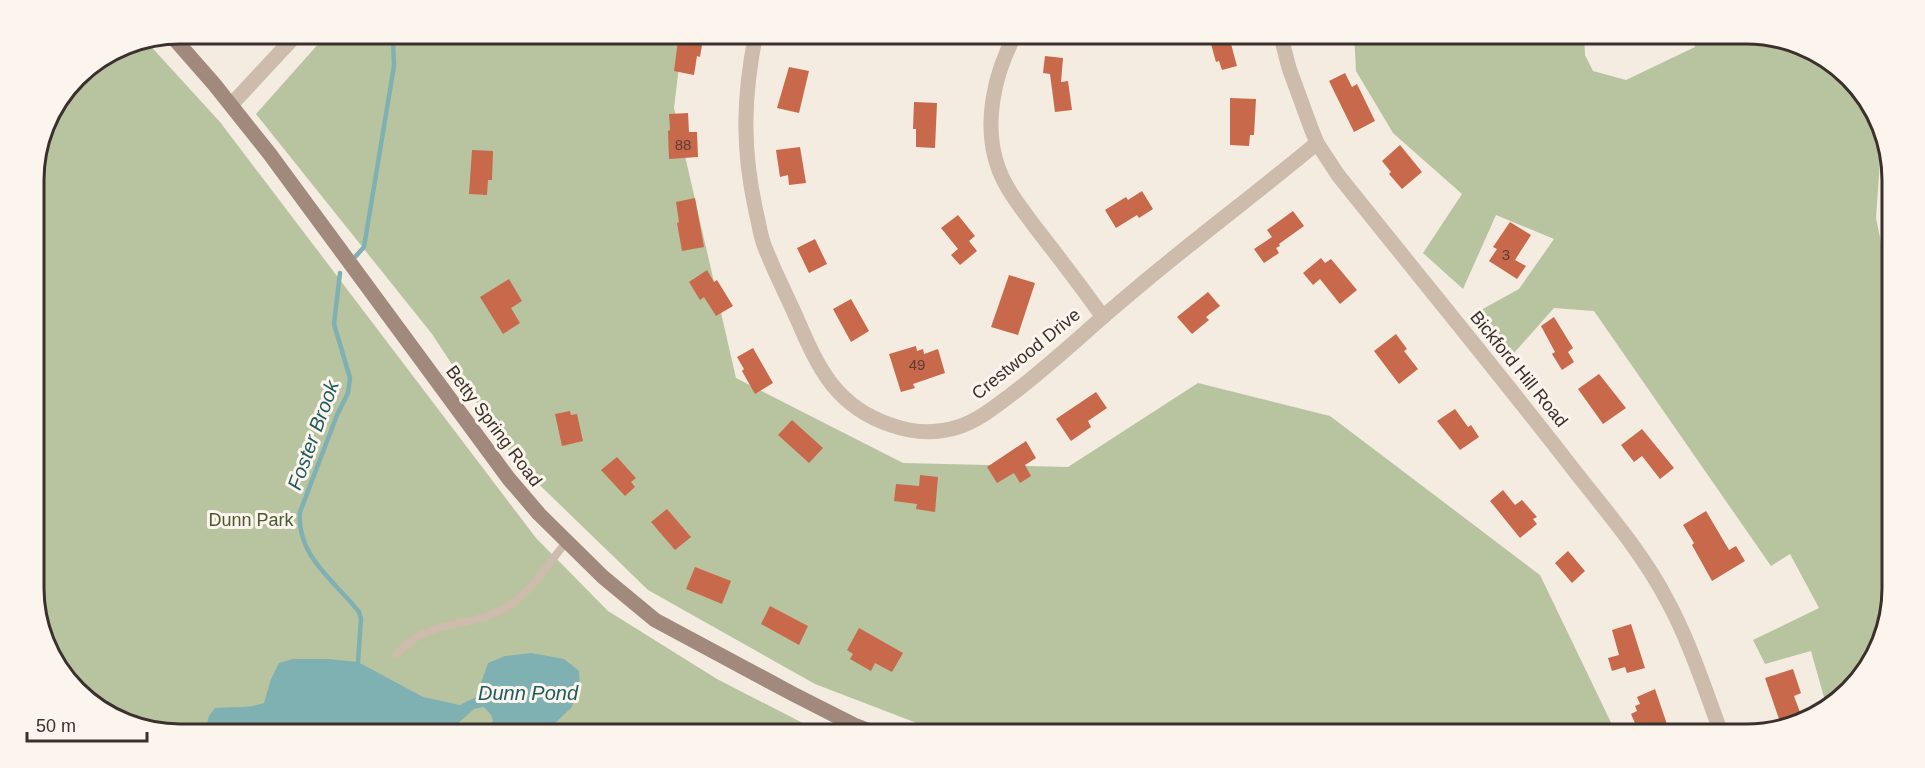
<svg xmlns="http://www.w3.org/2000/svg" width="1925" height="768" font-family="Helvetica,sans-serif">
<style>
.green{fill:#b8c4a0}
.water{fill:#7fb0b2}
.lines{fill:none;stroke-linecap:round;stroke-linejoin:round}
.stream{stroke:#7fb0b2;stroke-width:4.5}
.building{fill:#c8694b}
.lane{stroke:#cdbbac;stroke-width:8}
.street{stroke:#cdbbac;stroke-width:15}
.secondary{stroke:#a18a7d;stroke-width:15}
.labels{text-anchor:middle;stroke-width:6;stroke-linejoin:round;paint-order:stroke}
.number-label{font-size:15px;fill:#5e3e33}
.street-label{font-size:18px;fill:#3b302b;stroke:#fbf5ee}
.park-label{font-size:18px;fill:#4a5a2e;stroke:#fbf5ee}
.water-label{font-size:20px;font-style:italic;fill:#1f5a5e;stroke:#fbf5ee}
.rim{fill:none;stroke:#3b302b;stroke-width:3}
</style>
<rect width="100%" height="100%" fill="#f4ebe1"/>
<!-- green -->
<g class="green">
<path d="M328,33H683L674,108L736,378L903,463L1068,467L1198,383L1330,416L1540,575L1617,735H948L815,684L648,590L516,462L432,334L256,114Z"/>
<path d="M1354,33H1584L1585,55L1593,71L1626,80L1695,47L1691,33H1745L1793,41L1861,90L1875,124L1880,161L1876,218L1889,281L1884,636L1834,705L1827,708L1811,651L1765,664L1753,640L1819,608L1790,554L1771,566L1594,311L1554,308L1505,363L1470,316L1519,289L1554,239L1496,215L1463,289L1423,253L1462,194L1393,133L1356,71Z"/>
<path d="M145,40L220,122L536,538L608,611L717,679L826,735H180L132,727L69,685L36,617L33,170L48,115L83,70L124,44Z"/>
</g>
<!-- water -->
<path class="water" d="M531,653L564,659L579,671L580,687L571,708L551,727L534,735H481L493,721L491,715L484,707L474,709L456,725L460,735H204L209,716L215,708C234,706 245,709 264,703L271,679L279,663L293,659H329L358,662L423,697L460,705L476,697L488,663L505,656Z"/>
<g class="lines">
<!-- stream -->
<g class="stream">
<path d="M356,256L364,247L394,66L393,38L391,33"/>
<path d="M340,273L334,324L350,378L348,393L337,415L300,512C296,556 335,581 359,612L361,619L358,662"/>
</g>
</g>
<!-- building -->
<g class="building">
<path d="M679,33H704L700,57L697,56L694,75L674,71Z"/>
<path d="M1208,33H1228L1237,66L1222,70L1219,61L1216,62Z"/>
<path d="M1045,56L1063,58L1061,82L1068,81L1072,110L1055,112L1050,74L1043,73Z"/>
<path d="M789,67L809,71L799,113L777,108Z"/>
<path d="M1345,73L1352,87L1357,84L1375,121L1354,132L1329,81Z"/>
<path d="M1230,98L1256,99L1254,135H1250L1249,146L1230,145Z"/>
<path d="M914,102L937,103L935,148L916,147V129H913Z"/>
<path d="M688,113L689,132H697L698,157L669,159L668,131L670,130L669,114Z"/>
<path d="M1400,145L1422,172L1402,189L1389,174L1391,172L1382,161Z"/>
<path d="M800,147L806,183L789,185L788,175L780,177L776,150Z"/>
<path d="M472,150L493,151L492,180H488L487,195L469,194Z"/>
<path d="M1142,191L1153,209L1139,218L1137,215L1116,228L1105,210L1126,197L1128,200Z"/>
<path d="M695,198L704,247L682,251L677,223L679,222L676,202Z"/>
<path d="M1293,211L1304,226L1279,244L1280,246L1276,248L1279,253L1264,263L1254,249L1272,237L1267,230Z"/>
<path d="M958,215L975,236L969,241L977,251L960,265L951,255L958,249L941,228Z"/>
<path d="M1510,222L1531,235L1515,260L1526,266L1517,279L1489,261L1497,249L1493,247Z"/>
<path d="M815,239L827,264L809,273L797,248Z"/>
<path d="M1321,258L1325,263L1331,259L1357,290L1340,304L1320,279L1313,285L1303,273Z"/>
<path d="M707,270L714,282L717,280L733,306L716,316L704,297L700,300L689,282Z"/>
<path d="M1009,275L1035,283L1018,335L991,327Z"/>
<path d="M509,279L522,301L511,308L520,323L503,334L480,297Z"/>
<path d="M1208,292L1220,306L1206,317L1209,320L1192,334L1177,317Z"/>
<path d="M851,299L869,331L851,342L833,309Z"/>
<path d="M1554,317L1573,348L1568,352L1574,362L1562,370L1552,354L1555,352L1541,326Z"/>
<path d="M1396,334L1407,349L1404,351L1418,369L1399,384L1374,351Z"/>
<path d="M916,346L917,351L923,349L924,354L938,349L945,373L913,384L915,388L901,392L889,354Z"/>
<path d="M753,348L773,383L755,394L742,371L744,369L737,357Z"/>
<path d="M1599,374L1626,408L1603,424L1578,389Z"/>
<path d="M1096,392L1107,408L1088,421L1091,427L1071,441L1056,419Z"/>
<path d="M1455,409L1468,427L1471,425L1479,437L1460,450L1437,421Z"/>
<path d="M570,411L571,415L577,414L583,441L562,446L555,414Z"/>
<path d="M792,420L823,448L809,463L778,435Z"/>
<path d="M1642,429L1674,468L1660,479L1642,456L1634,462L1621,445Z"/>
<path d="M1026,441L1036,458L1025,465L1031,476L1020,483L1014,473L997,483L987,467Z"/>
<path d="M617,457L636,478L631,482L635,487L625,496L601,470Z"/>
<path d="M920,475L938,477L935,512L916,509L917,504L894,501L896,484L919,486Z"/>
<path d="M1503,490L1515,505L1522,500L1537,517L1533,519L1537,524L1520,538L1490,501Z"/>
<path d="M667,509L691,537L675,550L651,522Z"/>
<path d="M1706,511L1729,550L1736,546L1745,561L1712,581L1692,545L1694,543L1683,525Z"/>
<path d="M1568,551L1585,571L1572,583L1555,563Z"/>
<path d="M695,567L731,581L722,604L686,589Z"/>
<path d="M770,606L808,626L799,645L761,624Z"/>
<path d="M1631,624L1645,668L1627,673L1625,667L1612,671L1608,658L1619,655L1612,630Z"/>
<path d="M859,628L903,653L892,672L875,663L871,671L850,659L853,654L847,650Z"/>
<path d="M1793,669L1801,693L1794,696L1801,715L1780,722L1765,678Z"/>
<path d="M1655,689L1669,730L1658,735H1643L1641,729L1638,730L1631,714L1637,711L1635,706L1640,704L1637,697Z"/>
</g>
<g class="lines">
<!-- lane -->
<path class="lane" d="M397,654C402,649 407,643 414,639C440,621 477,625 505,608C531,593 548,564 567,541"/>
<!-- street -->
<g class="street">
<path d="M756,33C743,97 742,148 756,212C759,223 760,234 764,245C774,271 787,296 798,321C819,370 837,407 891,425C913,433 936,434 958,427C978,421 996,406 1012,394C1054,362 1091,326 1131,293C1192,241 1256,194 1317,143"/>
<path d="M1016,33C994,73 982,126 999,170C1008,193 1025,213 1039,232C1061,260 1082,288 1103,317"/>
<path d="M1280,33L1289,68L1311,128L1317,143L1338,175C1413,269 1489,361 1563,456C1598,502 1640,548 1667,600C1690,642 1705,690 1722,735"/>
<path d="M231,105L298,33"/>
</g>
<!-- secondary -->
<path class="secondary" d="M171,35L214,84L269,153L509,479L539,514L603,577L655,620L793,694L854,725L880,735"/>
</g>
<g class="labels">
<!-- number labels -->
<g class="number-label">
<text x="683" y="150">88</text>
<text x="1506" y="260">3</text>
<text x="917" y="370">49</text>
</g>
<!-- street labels -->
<g class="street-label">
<text transform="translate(1026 354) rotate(-39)" y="6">Crestwood Drive</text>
<text transform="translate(1519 369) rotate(51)" y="6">Bickford Hill Road</text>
<text transform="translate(494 426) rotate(53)" y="6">Betty Spring Road</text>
</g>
<!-- park labels -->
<g class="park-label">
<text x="251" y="526">Dunn Park</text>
</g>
<!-- water labels -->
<g class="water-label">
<text transform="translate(313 435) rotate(-70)" y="7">Foster Brook</text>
<text x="528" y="700">Dunn Pond</text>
</g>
</g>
<!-- crop -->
<path d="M0 0H1925V768H0ZM180 44H1746A136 136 0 0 1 1882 180V588A136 136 0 0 1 1746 724H180A136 136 0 0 1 44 588V180A136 136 0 0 1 180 44Z" fill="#fbf5ee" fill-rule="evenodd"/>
<path class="rim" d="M180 44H1746A136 136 0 0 1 1882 180V588A136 136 0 0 1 1746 724H180A136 136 0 0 1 44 588V180A136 136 0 0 1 180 44Z"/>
<!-- scale -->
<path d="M27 732v9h120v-9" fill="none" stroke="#3b302b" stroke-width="3"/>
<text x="36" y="732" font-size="18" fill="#3b302b" stroke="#fbf5ee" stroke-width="4.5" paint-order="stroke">50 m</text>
</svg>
